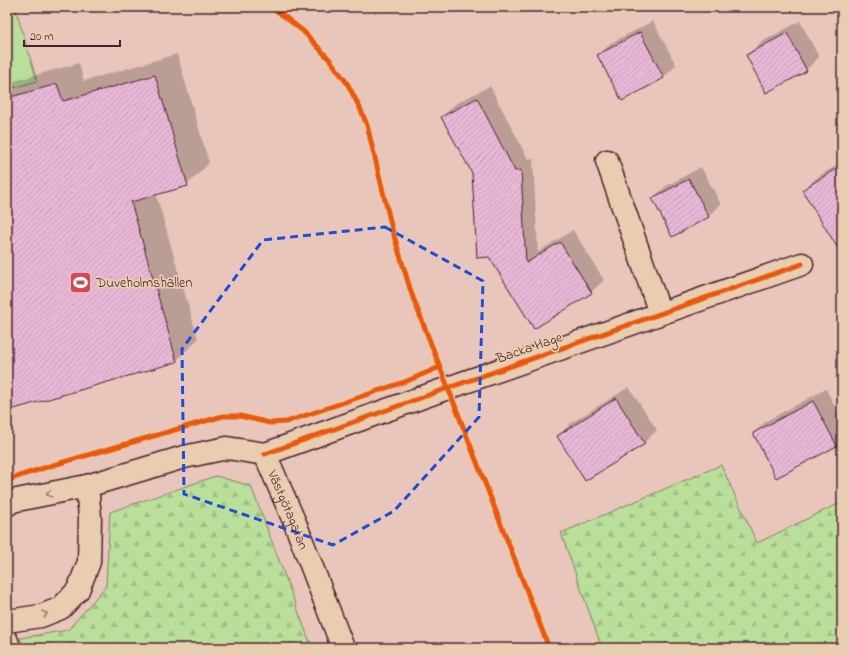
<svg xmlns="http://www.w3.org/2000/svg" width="849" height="655" font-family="'Indie Flower',sans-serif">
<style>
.forest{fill:url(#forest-firs);stroke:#827f62}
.green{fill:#b9df9a;stroke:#827f62}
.shadow{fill:#0003}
.building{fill:url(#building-hatch);stroke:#4a1f2b}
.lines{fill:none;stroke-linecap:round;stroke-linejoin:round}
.street-casing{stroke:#4a1f2b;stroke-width:25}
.street{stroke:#e9cdb0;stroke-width:22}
.cycleway-casing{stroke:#e9cdb0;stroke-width:8}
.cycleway{stroke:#e8590c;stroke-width:5}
.oneway{stroke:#9a766e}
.marked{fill:none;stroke:#1d4ed8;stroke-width:3;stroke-dasharray:8 5;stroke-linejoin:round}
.labels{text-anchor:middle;stroke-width:3.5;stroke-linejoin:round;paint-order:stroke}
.poi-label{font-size:14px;fill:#4a1f2b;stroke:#e9cdb0;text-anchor:start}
.street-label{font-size:14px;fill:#4a1f2b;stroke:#e9cdb0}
</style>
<defs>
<pattern id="forest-firs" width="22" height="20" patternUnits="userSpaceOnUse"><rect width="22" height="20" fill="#b9df9a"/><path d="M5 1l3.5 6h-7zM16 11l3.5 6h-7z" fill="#a1bf85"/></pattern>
<pattern id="building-hatch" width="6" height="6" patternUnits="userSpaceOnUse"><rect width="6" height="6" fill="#e8b7d6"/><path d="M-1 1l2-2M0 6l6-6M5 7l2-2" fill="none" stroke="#c89db8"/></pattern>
</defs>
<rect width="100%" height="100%" fill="#e9c6bb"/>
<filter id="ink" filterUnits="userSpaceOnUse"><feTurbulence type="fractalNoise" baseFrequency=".025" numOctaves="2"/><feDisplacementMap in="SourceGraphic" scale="8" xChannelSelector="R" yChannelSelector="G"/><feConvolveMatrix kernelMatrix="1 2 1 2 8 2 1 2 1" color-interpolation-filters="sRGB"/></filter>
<g filter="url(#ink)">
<!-- forest -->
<g class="forest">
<path d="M721,465L757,543L842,502V648H602L561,533Z"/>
<path d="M216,476L251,486L312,648H24L20,638L68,630L106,586L110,512Z"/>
</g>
<!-- green -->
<path class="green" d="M7,7H15L37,81L7,90Z"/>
<!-- shadow -->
<g class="shadow">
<path d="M653,21L676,65L664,77L622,99L599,55L611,43Z"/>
<path d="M800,21L819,57L806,70L747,55L760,43Z"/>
<path d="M177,54L209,163L187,185L156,194L198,339L176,361L7,407V83L79,63L84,81Z"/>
<path d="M490,86L528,159L533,158L538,252L573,230L604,280L591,292L534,328L473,173L442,117L455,104Z"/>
<path d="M842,162V230L803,191L816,178Z"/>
<path d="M701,167L721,204L709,216L653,198L666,186Z"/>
<path d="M629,387L657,430L644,443L585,480L558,436L571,423Z"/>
<path d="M826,389L842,420V439L836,445L754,433L766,421Z"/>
</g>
<!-- building -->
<g class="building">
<path d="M640,32L664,78L622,101L597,55Z"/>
<path d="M787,33L807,71L766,93L746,55Z"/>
<path d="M155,75L188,186L131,202L177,362L7,411V98L57,84L63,101Z"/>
<path d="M477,98L515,171L521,170L526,263L560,242L592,293L534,329L489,257L477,258L472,173L441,117Z"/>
<path d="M842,165V255L802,190Z"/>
<path d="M689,179L709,217L672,237L652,198Z"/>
<path d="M616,398L645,444L585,481L557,436Z"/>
<path d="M813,401L837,446L776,478L753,433Z"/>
</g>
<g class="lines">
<defs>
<g id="street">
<path d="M607,161L660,313"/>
<path d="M265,454L448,388L802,264"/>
<path id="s1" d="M7,505L12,501L87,486L184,457L227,448L265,454L295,523L343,648"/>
<path d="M7,621L41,616L61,608L78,590L89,562L90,517L87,486"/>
<path d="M7,641L9,648"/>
</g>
</defs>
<!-- street casing -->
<use href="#street" class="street-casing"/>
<!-- street -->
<use href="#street" class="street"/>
<defs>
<g id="cycleway">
<path d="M272,7L303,31L330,60L347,83L360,108L367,125L392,229L412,295L549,648"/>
<path d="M265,454L448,388L802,264"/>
<path d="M7,480L50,466L223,416H240L270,423L286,422L407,381L440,367"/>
</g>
</defs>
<!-- cycleway casing -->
<use href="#cycleway" class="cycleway-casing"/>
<!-- cycleway -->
<use href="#cycleway" class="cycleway"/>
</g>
<!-- one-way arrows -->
<defs><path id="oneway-chevron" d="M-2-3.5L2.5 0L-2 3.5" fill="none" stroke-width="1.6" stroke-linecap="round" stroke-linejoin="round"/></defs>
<g class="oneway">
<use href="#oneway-chevron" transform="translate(49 494) rotate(169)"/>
<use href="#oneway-chevron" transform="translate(45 614) rotate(-19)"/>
</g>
</g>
<!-- marked area -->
<path class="marked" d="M385,227L483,281L479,417L394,511L333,545L184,494L182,349L263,240Z"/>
<!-- icons -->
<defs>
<symbol id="stadium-square" viewBox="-11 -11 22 22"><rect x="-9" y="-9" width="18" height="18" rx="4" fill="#d1495b" stroke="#e9cdb0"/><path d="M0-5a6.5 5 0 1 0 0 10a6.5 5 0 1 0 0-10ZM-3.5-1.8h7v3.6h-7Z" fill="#fff"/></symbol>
</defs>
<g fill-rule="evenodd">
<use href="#stadium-square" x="68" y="270" width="25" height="25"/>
</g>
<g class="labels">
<!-- poi labels -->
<g class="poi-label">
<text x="96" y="287">Duveholmshallen</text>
</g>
<!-- street labels -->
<g class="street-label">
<text transform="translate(529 347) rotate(-19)" y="5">Backa Hage</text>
<text dy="5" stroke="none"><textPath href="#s1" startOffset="327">Västgötagatan</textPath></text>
</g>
</g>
<!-- margin -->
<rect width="849" height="655" fill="none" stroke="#e9cdb0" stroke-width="24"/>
<rect x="12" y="12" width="825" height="631" fill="none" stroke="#4a1f2b" stroke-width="1.5" filter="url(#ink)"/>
<!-- scale -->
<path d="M24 40v6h96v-6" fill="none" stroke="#4a1f2b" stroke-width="2"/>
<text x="30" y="40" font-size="12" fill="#4a1f2b" stroke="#e9cdb0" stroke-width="3" paint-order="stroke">20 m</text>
</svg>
